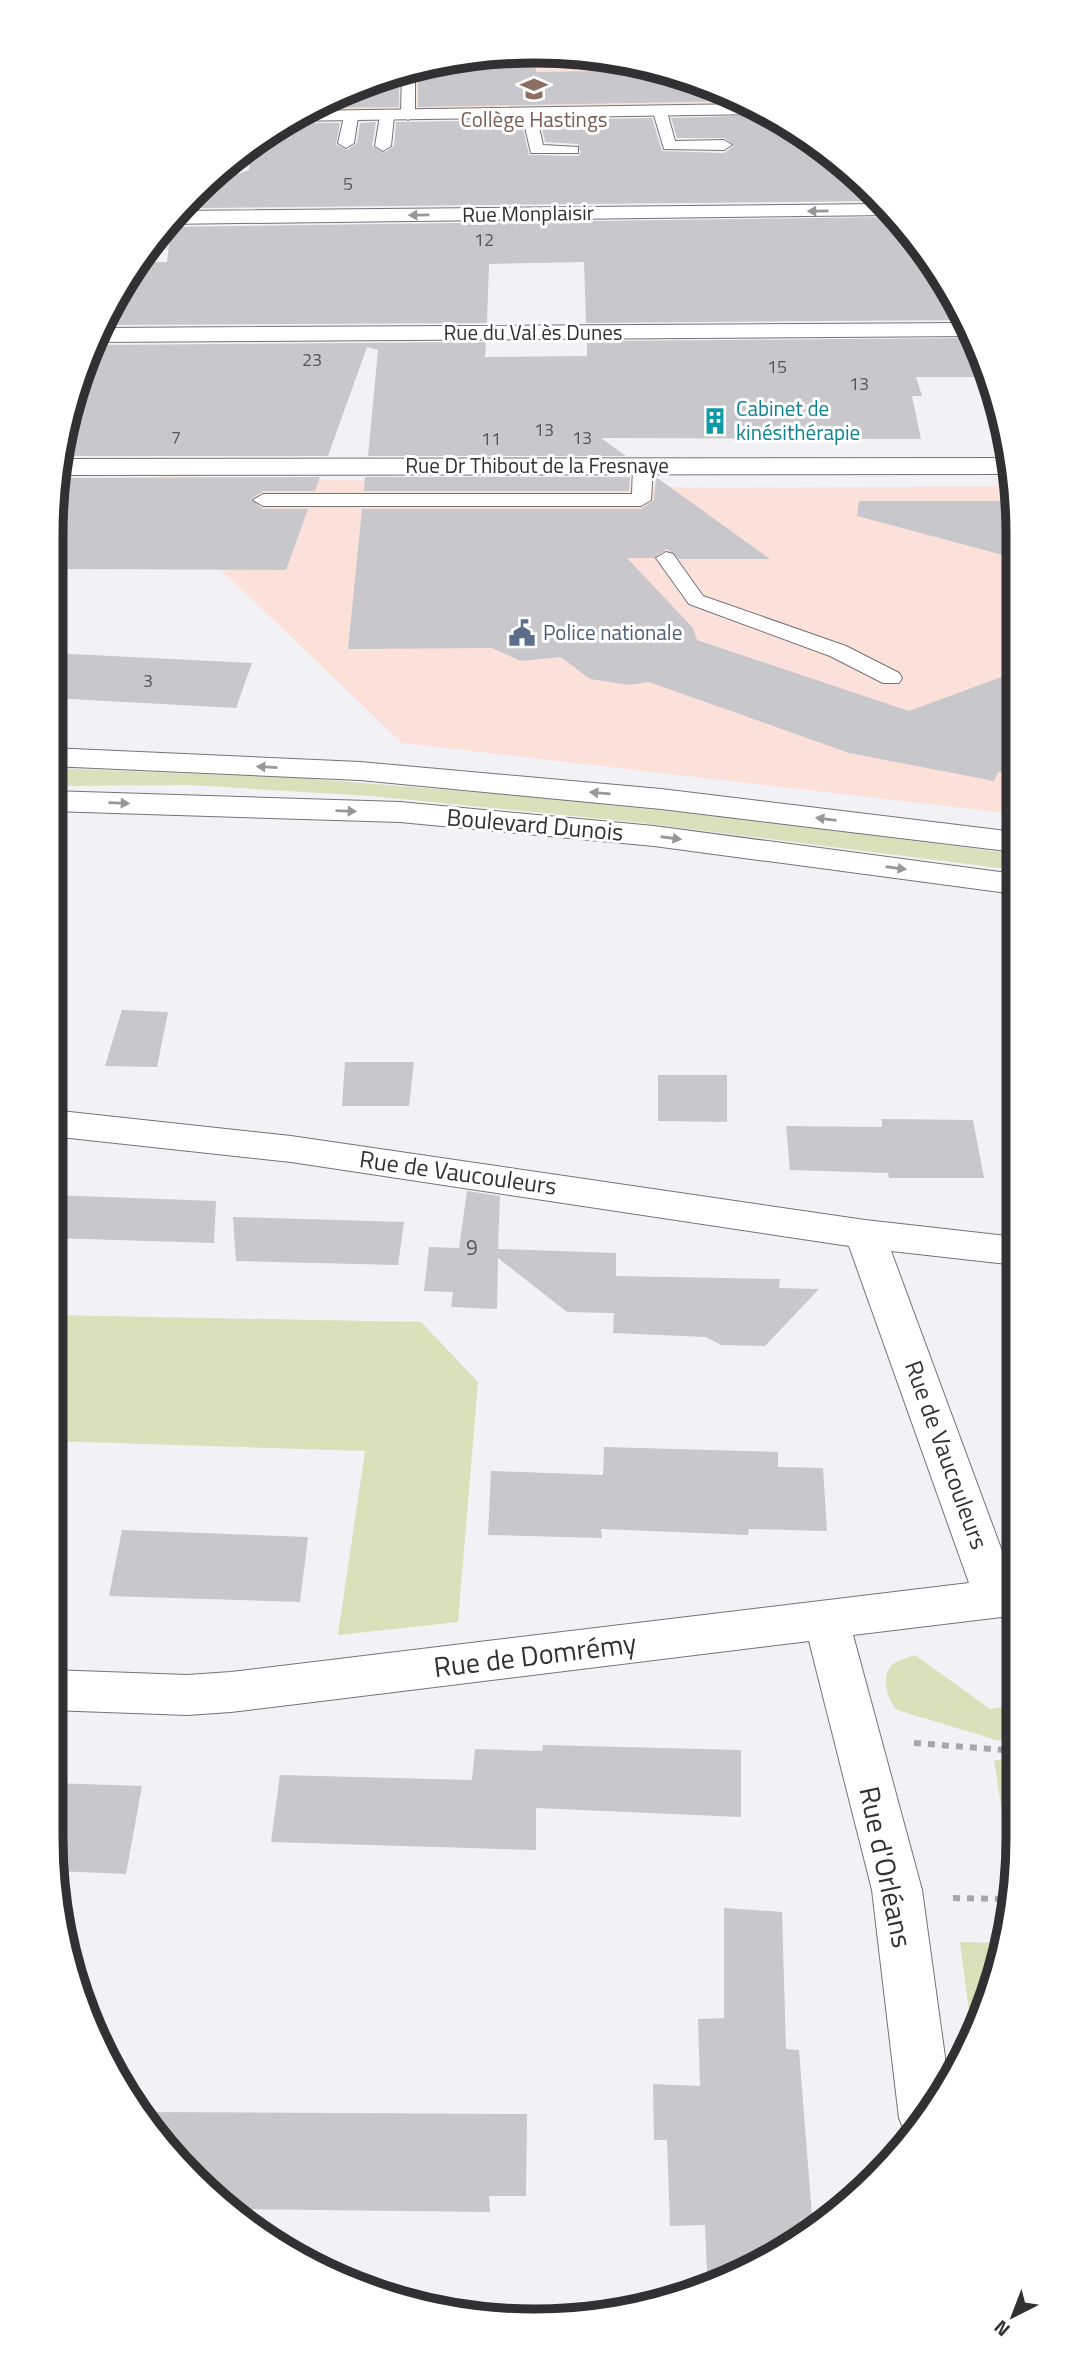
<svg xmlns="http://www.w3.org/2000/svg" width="1069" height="2372" font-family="'Titillium Web',sans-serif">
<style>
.commercial{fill:#fbe1da}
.education{fill:#f9e3d6}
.green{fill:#dae0ba}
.building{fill:#c8c7cc}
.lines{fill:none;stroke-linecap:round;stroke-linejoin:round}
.lane-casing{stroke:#747377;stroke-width:2}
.street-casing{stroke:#747377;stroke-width:2}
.secondary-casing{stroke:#747377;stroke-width:2}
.path{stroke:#a6a5a9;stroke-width:6;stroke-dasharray:7 7;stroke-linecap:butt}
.lane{fill:#fff;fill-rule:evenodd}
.street{fill:#fff;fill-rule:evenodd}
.secondary{fill:#fff;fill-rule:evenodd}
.oneway{fill:#989899}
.labels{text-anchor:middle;stroke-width:6;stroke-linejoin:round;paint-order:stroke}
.far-number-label{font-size:18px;fill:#575659}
.far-education-label{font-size:21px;fill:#785e54;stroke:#fff}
.far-street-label{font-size:21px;fill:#313133;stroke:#fff}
.far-culture-label{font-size:21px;fill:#0d838f;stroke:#fff;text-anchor:start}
.far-service-label{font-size:21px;fill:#4e5e75;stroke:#fff;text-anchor:start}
.number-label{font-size:21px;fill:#575659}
.street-label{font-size:24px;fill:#313133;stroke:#fff}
.near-street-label{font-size:28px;fill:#313133;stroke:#fff}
.rim{fill:none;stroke:#313133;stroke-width:9}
</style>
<rect width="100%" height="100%" fill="#f2f1f6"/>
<!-- commercial -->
<path class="commercial" d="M158,476L711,488L1014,486L1015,814L402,743L220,569Z"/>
<!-- education -->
<path class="education" d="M503,52L598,55L690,77L744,103L305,110L321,100L410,67Z"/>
<!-- green -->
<g class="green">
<path d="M51,768L301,778L535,797L769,822L1015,854V870L644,823L371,796L190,785L51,786Z"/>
<path d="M51,1315L421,1322L478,1382L458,1622L338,1635L365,1451L51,1441Z"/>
<path d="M915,1655L990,1709L1018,1704V1741L996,1740L897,1710C887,1699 880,1676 893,1664C898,1660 909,1658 915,1655Z"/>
<path d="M994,1760L1018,1761V1837L1012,1877Z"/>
<path d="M960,1942L1001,1943L992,1993L977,2027H971Z"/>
</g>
<!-- building -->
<g class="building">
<path d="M503,52L534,53L536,72L664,70L690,77L741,101L418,107V66Z"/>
<path d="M399,71V107L308,108L321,100Z"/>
<path d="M768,115L804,133L877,201L199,208L202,188L249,170L251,144L285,123H340L336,144L347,150L357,143L360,123L376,122L372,146L384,153L394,146L396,122L521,120L529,155L578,156L581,153L578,144L545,142L540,120L652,118L662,151L724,153L734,146L725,138H677L671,118Z"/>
<path d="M894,217L914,236L930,285H944L965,320L586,323L584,262L489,264L487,323L101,325L116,292L137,262H167L171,227Z"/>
<path d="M975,338L989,377H916L922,396H912L921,439L601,438L626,456H368L378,350L367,347L328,456H64L75,389H79L94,345L486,342L485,357L587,356V341Z"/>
<path d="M60,477L61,478L320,477L315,491H263L251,499L263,509H308L286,570L51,569V534Z"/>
<path d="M365,477H630L629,491H364Z"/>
<path d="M656,477L770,559H679L667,549L654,558H627L693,628L697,640L909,711L1015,672V774L998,772L994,781L849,753L649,682L629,685L590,679L561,657L521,661L492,648L348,649L362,509H641L654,500Z"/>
<path d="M859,501H1014V558L857,516Z"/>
<path d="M51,653L252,663L236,708L51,698Z"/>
<path d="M122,1010L168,1012L157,1067L105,1066Z"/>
<path d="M345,1062H414L409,1106H342Z"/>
<path d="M658,1075H727V1122L658,1121Z"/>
<path d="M882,1119L973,1120L984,1178H889L888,1173L790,1170L786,1126L882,1127Z"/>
<path d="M467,1191L500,1196L498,1249L616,1253V1276L780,1279L779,1288L819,1289L765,1346L721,1345L706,1337L613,1333L614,1313L567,1312L498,1258L497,1309L451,1307L453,1292L424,1291L429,1247L459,1248Z"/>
<path d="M51,1195L216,1201L214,1243L51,1238Z"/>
<path d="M233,1217L404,1222L398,1265L236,1261Z"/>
<path d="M604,1447L778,1452V1467L823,1468L827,1531L749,1529L748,1535L601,1529L602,1538L488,1535L491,1471L603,1475Z"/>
<path d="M122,1530L308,1537L300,1602L109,1596Z"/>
<path d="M543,1745L741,1750V1817L536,1808V1850L271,1842L280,1775L472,1780L475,1749L542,1751Z"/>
<path d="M51,1783L142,1786L126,1874L56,1871L51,1838Z"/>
<path d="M724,1908L782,1912L786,2049L799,2050L812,2216V2227L776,2257L739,2273H707L705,2225L670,2226L667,2140H654L653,2084L700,2086L698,2019L724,2018Z"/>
<path d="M139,2112L527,2114L526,2196H489L490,2212L235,2209L171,2156Z"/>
</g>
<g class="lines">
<defs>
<g id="lane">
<path d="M415,66V116L408,120L401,116L402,70Z"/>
<path d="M660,108L667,112L675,141L724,140L732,145L724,150L664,149L653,112Z"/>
<path d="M529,110L536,114L543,145L578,147V153H531L522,114Z"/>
<path d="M387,112L394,116L391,146L383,151L375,146L380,116Z"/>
<path d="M351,113L358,117L354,143L346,148L338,143L344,117Z"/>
<path d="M643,460L653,466L651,500L641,506H263L253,500L263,494H632L633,466Z"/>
<path d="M666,552L673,554L703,596L846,646L899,673L902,678L899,683H883L830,656L689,604L656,558Z"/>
</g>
<g id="street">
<path d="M746,104L766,114L287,121L304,111Z"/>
<path d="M879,204L892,215L165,224L175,211Z"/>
<path d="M966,323L974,336L93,342L100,328Z"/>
<path d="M1011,458L1013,474L61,475L63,459Z"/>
<path d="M51,1110L291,1136L865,1220L1016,1237V1265L891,1251L1012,1578L1017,1577L1018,1615L853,1635L922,1890L949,2086L911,2139L907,2137L899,2118L872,1890L809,1641L231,1712L187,1715L51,1710V1670L187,1675L231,1672L969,1583L849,1246L291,1162L51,1136Z"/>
</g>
<g id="secondary">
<path d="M51,748L360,762L661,789L1015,832V852L661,809L360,780L51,766Z"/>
<path d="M51,791L400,802L654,826L1015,874V894L654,846L400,822L51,811Z"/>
</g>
</defs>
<!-- lane casing -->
<use href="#lane" class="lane-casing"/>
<!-- street casing -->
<use href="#street" class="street-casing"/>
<!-- secondary casing -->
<use href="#secondary" class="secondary-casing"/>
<!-- path -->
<g class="path">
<path d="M914,1743L1018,1751"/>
<path d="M953,1898L1008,1899"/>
</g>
<!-- lane -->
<use href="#lane" class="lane"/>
<!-- street -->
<use href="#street" class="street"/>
<!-- secondary -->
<use href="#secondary" class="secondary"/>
</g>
<!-- one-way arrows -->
<defs><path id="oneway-solid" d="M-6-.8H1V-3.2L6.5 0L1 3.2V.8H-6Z" transform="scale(1.75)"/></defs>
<g class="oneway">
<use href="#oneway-solid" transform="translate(818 211) rotate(179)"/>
<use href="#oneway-solid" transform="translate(419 215) rotate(179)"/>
<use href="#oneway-solid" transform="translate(267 767) rotate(-177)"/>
<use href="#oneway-solid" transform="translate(600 793) rotate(-175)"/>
<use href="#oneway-solid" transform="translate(119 803) rotate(2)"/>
<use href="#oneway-solid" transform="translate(346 811) rotate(2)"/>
<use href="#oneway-solid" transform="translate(826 819) rotate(-173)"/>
<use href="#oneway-solid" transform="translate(671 838) rotate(8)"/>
<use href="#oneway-solid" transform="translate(896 868) rotate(8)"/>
</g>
<!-- icons -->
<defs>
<symbol id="school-bare" viewBox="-9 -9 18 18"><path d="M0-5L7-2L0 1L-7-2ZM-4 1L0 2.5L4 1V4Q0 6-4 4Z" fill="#8d6e63" stroke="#fff" stroke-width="2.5" paint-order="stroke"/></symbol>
<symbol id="building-bare" viewBox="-9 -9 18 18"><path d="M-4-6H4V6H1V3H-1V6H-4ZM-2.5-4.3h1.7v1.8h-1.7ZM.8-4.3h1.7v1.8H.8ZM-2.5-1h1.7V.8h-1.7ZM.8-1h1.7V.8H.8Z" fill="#0f9aa8" stroke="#fff" stroke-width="2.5" paint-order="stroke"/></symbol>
<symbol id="civic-bare" viewBox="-9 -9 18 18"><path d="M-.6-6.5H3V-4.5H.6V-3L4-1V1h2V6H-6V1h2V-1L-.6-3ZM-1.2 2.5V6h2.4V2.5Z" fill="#5c6f8a" stroke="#fff" stroke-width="2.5" paint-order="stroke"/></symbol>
</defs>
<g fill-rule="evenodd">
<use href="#school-bare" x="515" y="70" width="38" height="38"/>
<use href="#building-bare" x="696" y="402" width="38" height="38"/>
<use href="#civic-bare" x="503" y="614" width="38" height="38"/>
</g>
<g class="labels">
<!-- far-number labels -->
<g class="far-number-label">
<text x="348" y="190">5</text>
<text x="484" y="246">12</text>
<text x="312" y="366">23</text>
<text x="777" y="373">15</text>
<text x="859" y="390">13</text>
<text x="544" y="436">13</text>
<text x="176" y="444">7</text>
<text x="582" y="444">13</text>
<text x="491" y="445">11</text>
<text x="148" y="687">3</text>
</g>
<!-- far-education labels -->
<g class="far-education-label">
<text x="534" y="127">Collège Hastings</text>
</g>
<!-- far-street labels -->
<g class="far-street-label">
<text transform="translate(528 214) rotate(-1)" y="7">Rue Monplaisir</text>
<text x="533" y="340">Rue du Val ès Dunes</text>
<text x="537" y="473">Rue Dr Thibout de la Fresnaye</text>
</g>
<!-- far-culture labels -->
<g class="far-culture-label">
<text x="736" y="416">Cabinet de<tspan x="736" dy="24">kinésithérapie</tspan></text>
</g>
<!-- far-service labels -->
<g class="far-service-label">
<text x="543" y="640">Police nationale</text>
</g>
<!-- number labels -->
<g class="number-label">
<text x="472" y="1255">9</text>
</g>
<!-- street labels -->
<g class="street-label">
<text transform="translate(535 825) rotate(5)" y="8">Boulevard Dunois</text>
<text transform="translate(458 1173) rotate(8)" y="8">Rue de Vaucouleurs</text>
<text transform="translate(946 1455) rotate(70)" y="8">Rue de Vaucouleurs</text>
</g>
<!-- near-street labels -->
<g class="near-street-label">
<text transform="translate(535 1655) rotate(-7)" y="10">Rue de Domrémy</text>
<text transform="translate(886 1867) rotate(78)" y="10">Rue d'Orléans</text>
</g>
</g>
<!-- crop -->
<path d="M0 0H1069V2372H0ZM534 63H535A471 471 0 0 1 1006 534V1838A471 471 0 0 1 535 2309H534A471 471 0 0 1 63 1838V534A471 471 0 0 1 534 63Z" fill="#fff" fill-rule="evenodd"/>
<path class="rim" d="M534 63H535A471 471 0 0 1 1006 534V1838A471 471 0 0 1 535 2309H534A471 471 0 0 1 63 1838V534A471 471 0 0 1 534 63Z"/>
<!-- north arrow -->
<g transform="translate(1013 2316) rotate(222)" stroke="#ffffff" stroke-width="5" paint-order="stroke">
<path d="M0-5L12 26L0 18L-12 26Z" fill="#313133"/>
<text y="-10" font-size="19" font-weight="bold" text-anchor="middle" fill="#313133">N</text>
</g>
</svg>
